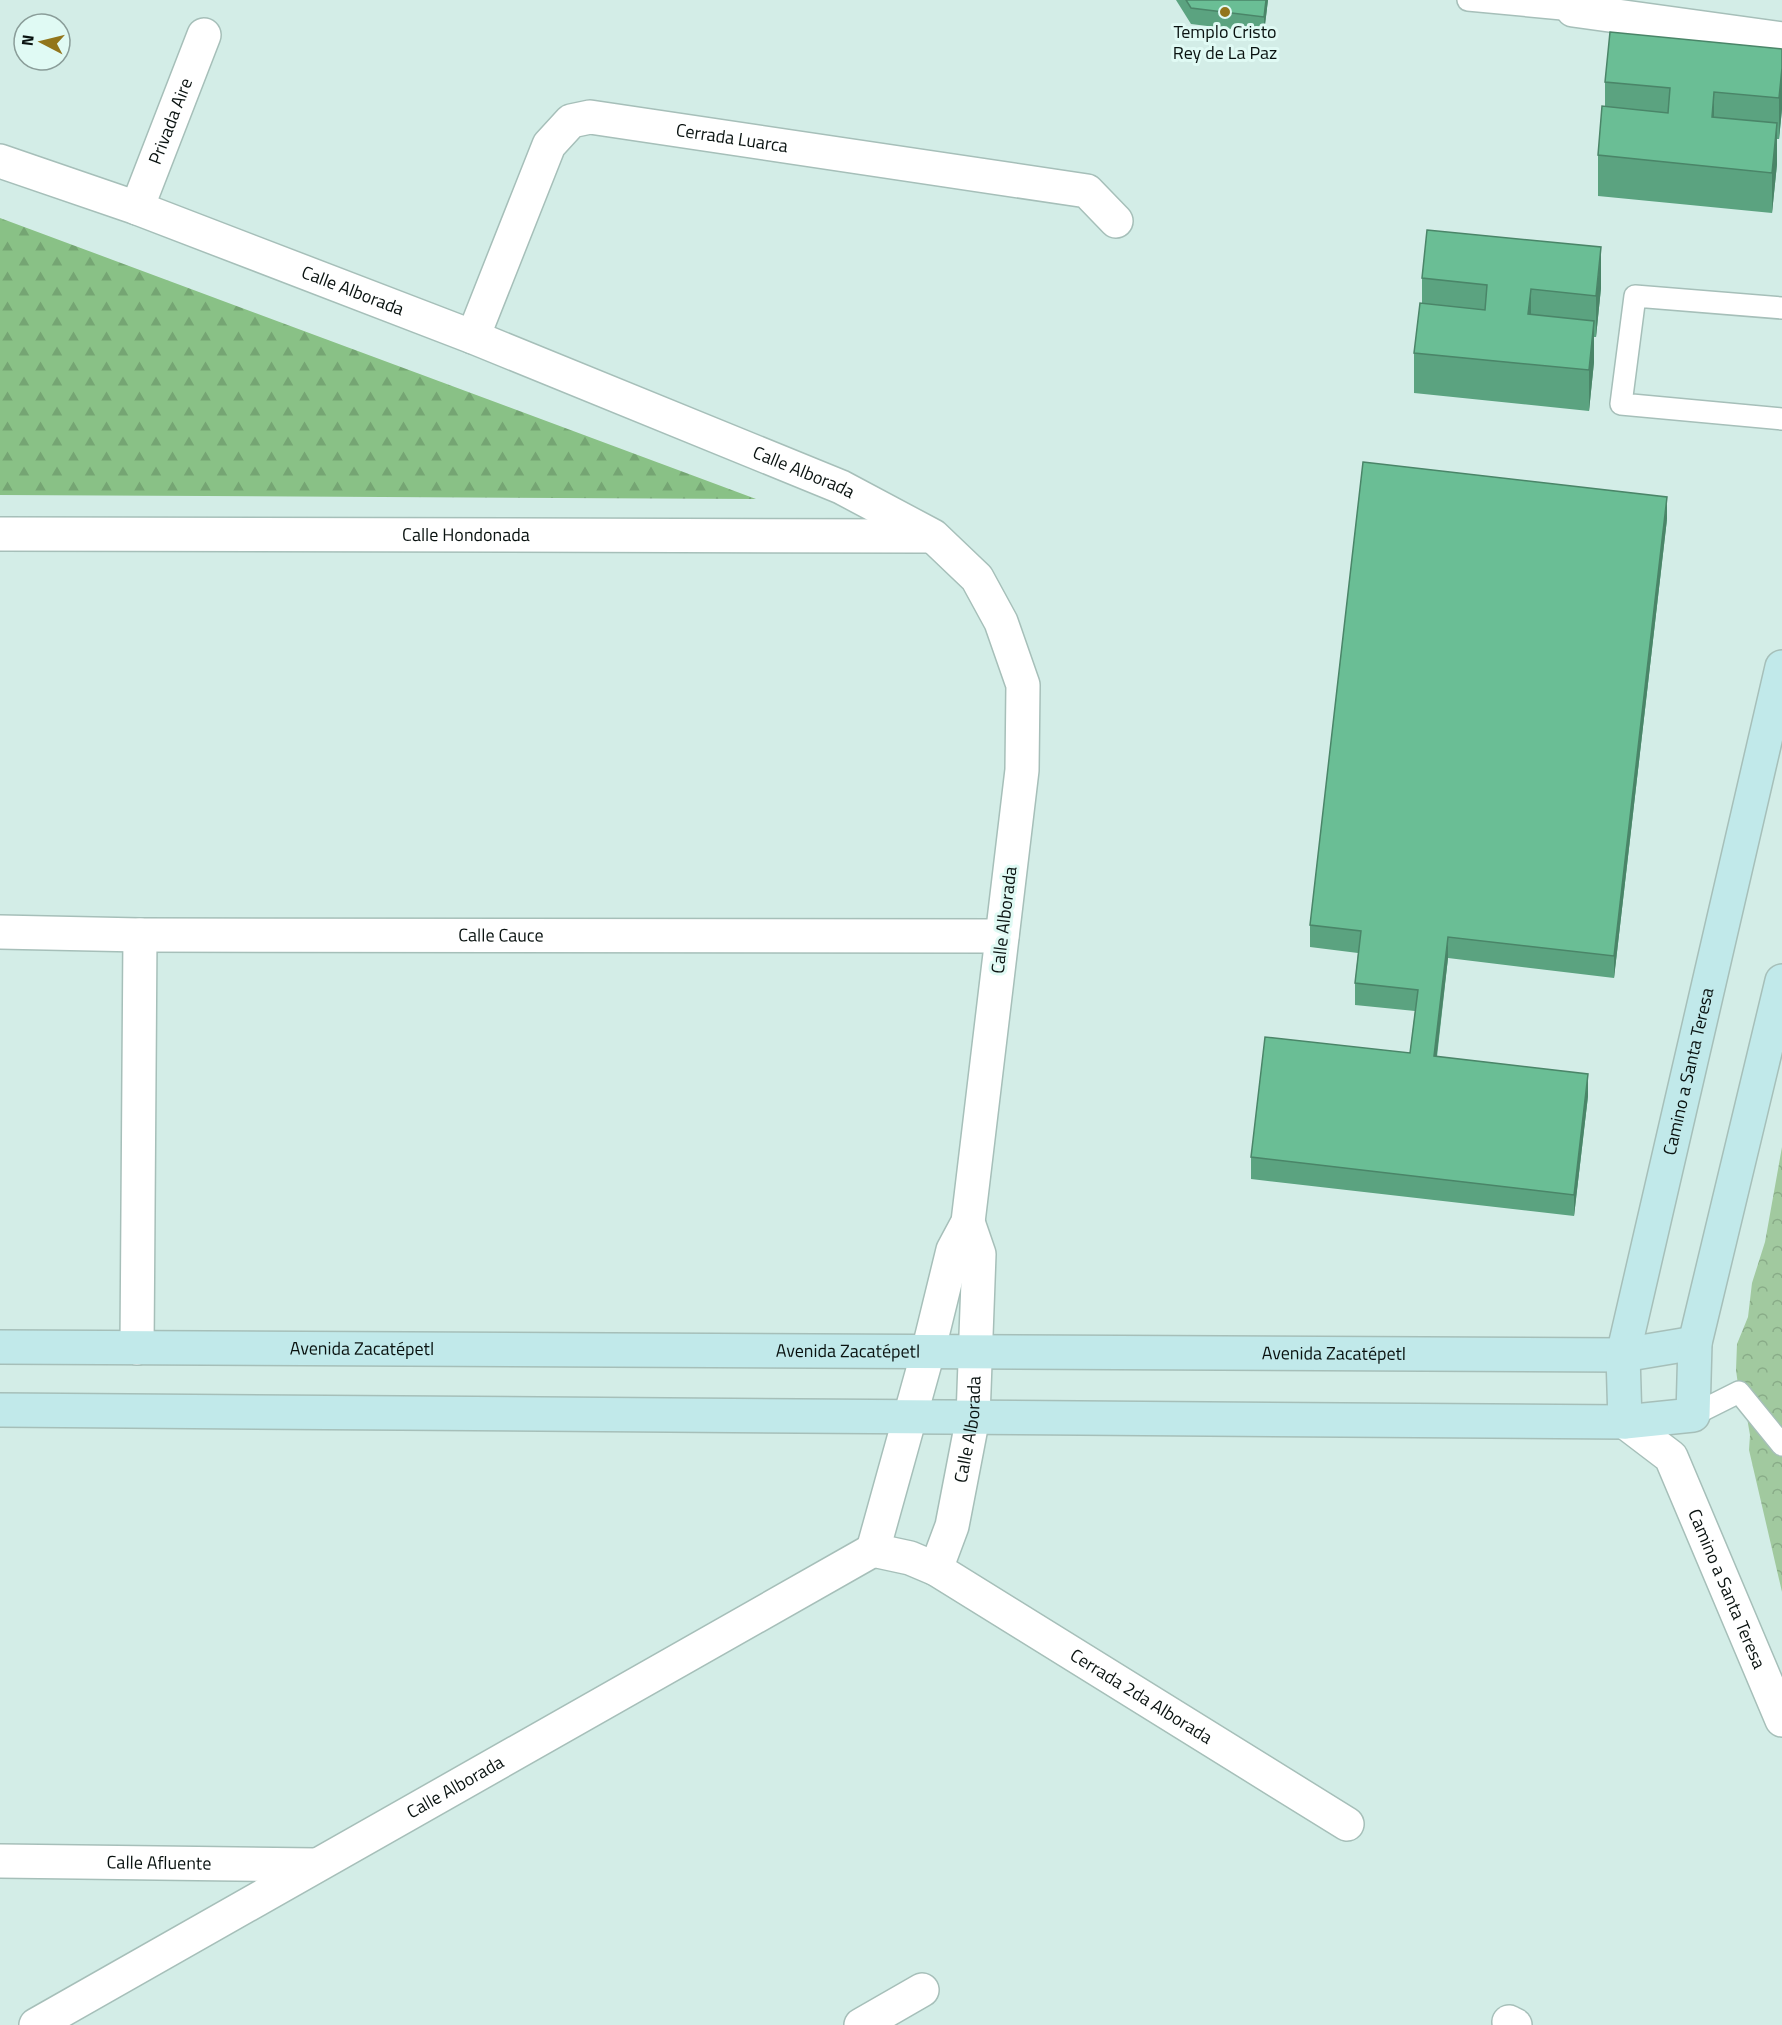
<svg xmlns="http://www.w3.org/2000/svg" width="1782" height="2025" font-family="'Titillium Web',sans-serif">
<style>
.forest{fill:url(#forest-firs)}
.park{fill:url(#park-crowns)}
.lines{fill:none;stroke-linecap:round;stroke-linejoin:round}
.service-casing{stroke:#a6bfb9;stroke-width:24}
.minor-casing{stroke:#a6bfb9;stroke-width:36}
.secondary-casing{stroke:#a6bfb9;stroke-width:36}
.service{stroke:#fff;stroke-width:21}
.minor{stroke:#fff;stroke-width:33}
.secondary{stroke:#c1e9ea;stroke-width:33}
.wall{fill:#5ba380}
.shaded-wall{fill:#4a8568}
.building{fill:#6abe95;stroke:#4a8568;stroke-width:1.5}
.poi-dot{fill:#92751b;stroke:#e0faf4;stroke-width:2}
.labels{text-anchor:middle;stroke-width:6;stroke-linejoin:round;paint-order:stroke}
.poi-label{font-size:18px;fill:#091210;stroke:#e0faf4}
.street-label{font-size:18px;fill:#091210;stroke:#e0faf4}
</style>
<defs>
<pattern id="forest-firs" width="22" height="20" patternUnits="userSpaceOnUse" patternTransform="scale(1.5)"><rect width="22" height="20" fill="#89c186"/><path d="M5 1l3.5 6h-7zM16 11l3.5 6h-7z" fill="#75a573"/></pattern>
<pattern id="park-crowns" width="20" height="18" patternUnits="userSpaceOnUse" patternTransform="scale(1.5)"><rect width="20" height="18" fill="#a1c99f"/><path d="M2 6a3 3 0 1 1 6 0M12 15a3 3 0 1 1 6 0" fill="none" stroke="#89ac88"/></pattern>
</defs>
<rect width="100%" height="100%" fill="#d3ede7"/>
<!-- forest -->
<path class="forest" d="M0,218L756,499L0,495Z"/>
<!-- park -->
<path class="park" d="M1782,1147V1592L1749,1450L1750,1435L1746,1412L1739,1392L1736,1370L1737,1344L1748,1317L1752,1283L1765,1242Z"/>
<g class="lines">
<defs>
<g id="service">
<path d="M1468,0L1573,10"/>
<path d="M1782,308L1635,296L1621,404L1782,419"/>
<path d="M1693,1415L1739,1392L1782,1445"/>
</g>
<g id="minor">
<path d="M1566,0L1573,10L1782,39"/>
<path id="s1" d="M0,161L137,208L473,337L841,487L933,536L977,578L1001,622L1023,685L1022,770L968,1222L953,1250L928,1352L873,1550"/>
<path id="s2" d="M137,208L204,35"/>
<path id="s3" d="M473,337L549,145L571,121L590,117L1087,191L1116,221"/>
<path id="s4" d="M0,534L929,536"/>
<path id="s5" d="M0,932L140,935L1002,936"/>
<path d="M137,1348L140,935"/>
<path id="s6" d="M1625,1422L1671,1457L1782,1720"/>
<path id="s7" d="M936,1569L952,1526L973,1417L979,1254L968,1222"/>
<path id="s8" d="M0,1861L316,1865"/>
<path d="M1509,2022L1515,2025"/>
<path id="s9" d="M36,2025L873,1550L910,1558L936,1569L1347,1824"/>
<path d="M861,2025L922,1990"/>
</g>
<g id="secondary">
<path id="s10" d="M0,1347L1623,1355L1695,1343"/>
<path d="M0,1410L1625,1422L1693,1415L1695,1343L1782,981"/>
<path id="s11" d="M1625,1422L1623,1355L1782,667"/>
</g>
</defs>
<!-- service casing -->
<use href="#service" class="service-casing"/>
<!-- minor casing -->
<use href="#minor" class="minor-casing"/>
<!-- secondary casing -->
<use href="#secondary" class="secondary-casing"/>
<!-- service -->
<use href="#service" class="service"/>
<!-- minor -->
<use href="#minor" class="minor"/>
<!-- secondary -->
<use href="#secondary" class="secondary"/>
</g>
<!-- wall -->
<g class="wall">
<path d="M1176,0H1268L1264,33L1191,24Z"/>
<path d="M1782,49V109L1779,139H1777V164L1772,213L1598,196V155L1605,107V82Z"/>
<path d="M1422,278L1601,288L1596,337H1594V362L1589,411L1414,393V353L1422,303Z"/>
<path d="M1667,519L1614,978L1448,958L1437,1057L1588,1096L1574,1216L1251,1179V1157L1410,1053L1415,1011L1355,1005V983L1358,953L1310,947V925Z"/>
</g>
<!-- shaded-wall -->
<g class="shaded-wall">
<path d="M1266,0H1268L1264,33V17Z"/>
<path d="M1782,68V109L1779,139V98Z"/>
<path d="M1714,92V133L1712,117Z"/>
<path d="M1777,123V164L1772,213V173Z"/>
<path d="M1601,247V288L1596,337V296Z"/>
<path d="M1531,289V330L1528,314Z"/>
<path d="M1594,321V362L1589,411V370Z"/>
<path d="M1667,497V519L1614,978V956Z"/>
<path d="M1448,937V958L1434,1078V1056Z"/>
<path d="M1588,1074V1096L1574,1216V1195Z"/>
</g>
<!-- building -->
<g class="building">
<path d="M1186,0H1266L1264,17L1191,8Z"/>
<path d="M1610,32L1782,49V68L1779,98L1714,92L1712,117L1777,123L1772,173L1598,155L1602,106L1668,113L1670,88L1605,82Z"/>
<path d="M1427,230L1601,247L1596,296L1531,289L1528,314L1594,321L1589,370L1414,353L1420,303L1485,310L1487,285L1422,278Z"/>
<path d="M1363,462L1667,497L1614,956L1448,937L1434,1056L1588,1074L1574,1195L1251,1157L1265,1037L1410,1053L1418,990L1355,983L1361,931L1310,925Z"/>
</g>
<!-- markers -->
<circle class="poi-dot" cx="1225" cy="12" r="6"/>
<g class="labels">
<!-- poi labels -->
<g class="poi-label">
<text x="1225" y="38">Templo Cristo<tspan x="1225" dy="21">Rey de La Paz</tspan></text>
</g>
<!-- street labels -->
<g class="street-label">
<text dy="6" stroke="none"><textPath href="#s2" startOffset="93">Privada Aire</textPath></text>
<text dy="6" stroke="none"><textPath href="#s3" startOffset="402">Cerrada Luarca</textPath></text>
<text dy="6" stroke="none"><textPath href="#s1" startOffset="376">Calle Alborada</textPath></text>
<text dy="6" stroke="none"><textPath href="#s1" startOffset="862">Calle Alborada</textPath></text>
<text dy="6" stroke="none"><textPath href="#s4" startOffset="466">Calle Hondonada</textPath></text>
<text transform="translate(1004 920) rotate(-83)" y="6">Calle Alborada</text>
<text dy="6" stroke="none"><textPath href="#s5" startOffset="501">Calle Cauce</textPath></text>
<text dy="6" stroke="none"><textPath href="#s11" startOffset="358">Camino a Santa Teresa</textPath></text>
<text dy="6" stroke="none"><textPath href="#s10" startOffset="362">Avenida Zacatépetl</textPath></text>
<text dy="6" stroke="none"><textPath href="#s10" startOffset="848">Avenida Zacatépetl</textPath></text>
<text dy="6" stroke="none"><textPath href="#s10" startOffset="1334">Avenida Zacatépetl</textPath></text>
<text dy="6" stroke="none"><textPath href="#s7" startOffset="144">Calle Alborada</textPath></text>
<text dy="6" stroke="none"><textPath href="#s6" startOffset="201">Camino a Santa Teresa</textPath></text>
<text dy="6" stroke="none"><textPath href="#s9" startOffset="1270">Cerrada 2da Alborada</textPath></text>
<text dy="6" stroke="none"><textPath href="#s9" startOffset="482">Calle Alborada</textPath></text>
<text dy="6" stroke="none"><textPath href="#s8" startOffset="159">Calle Afluente</textPath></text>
</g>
</g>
<!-- north arrow -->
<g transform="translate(42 42) rotate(277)"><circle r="28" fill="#e0faf4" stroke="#8a9d99" stroke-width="1.5"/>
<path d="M0-4.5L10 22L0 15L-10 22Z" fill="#92751b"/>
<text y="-9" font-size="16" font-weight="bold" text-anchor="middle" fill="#091210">N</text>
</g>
</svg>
